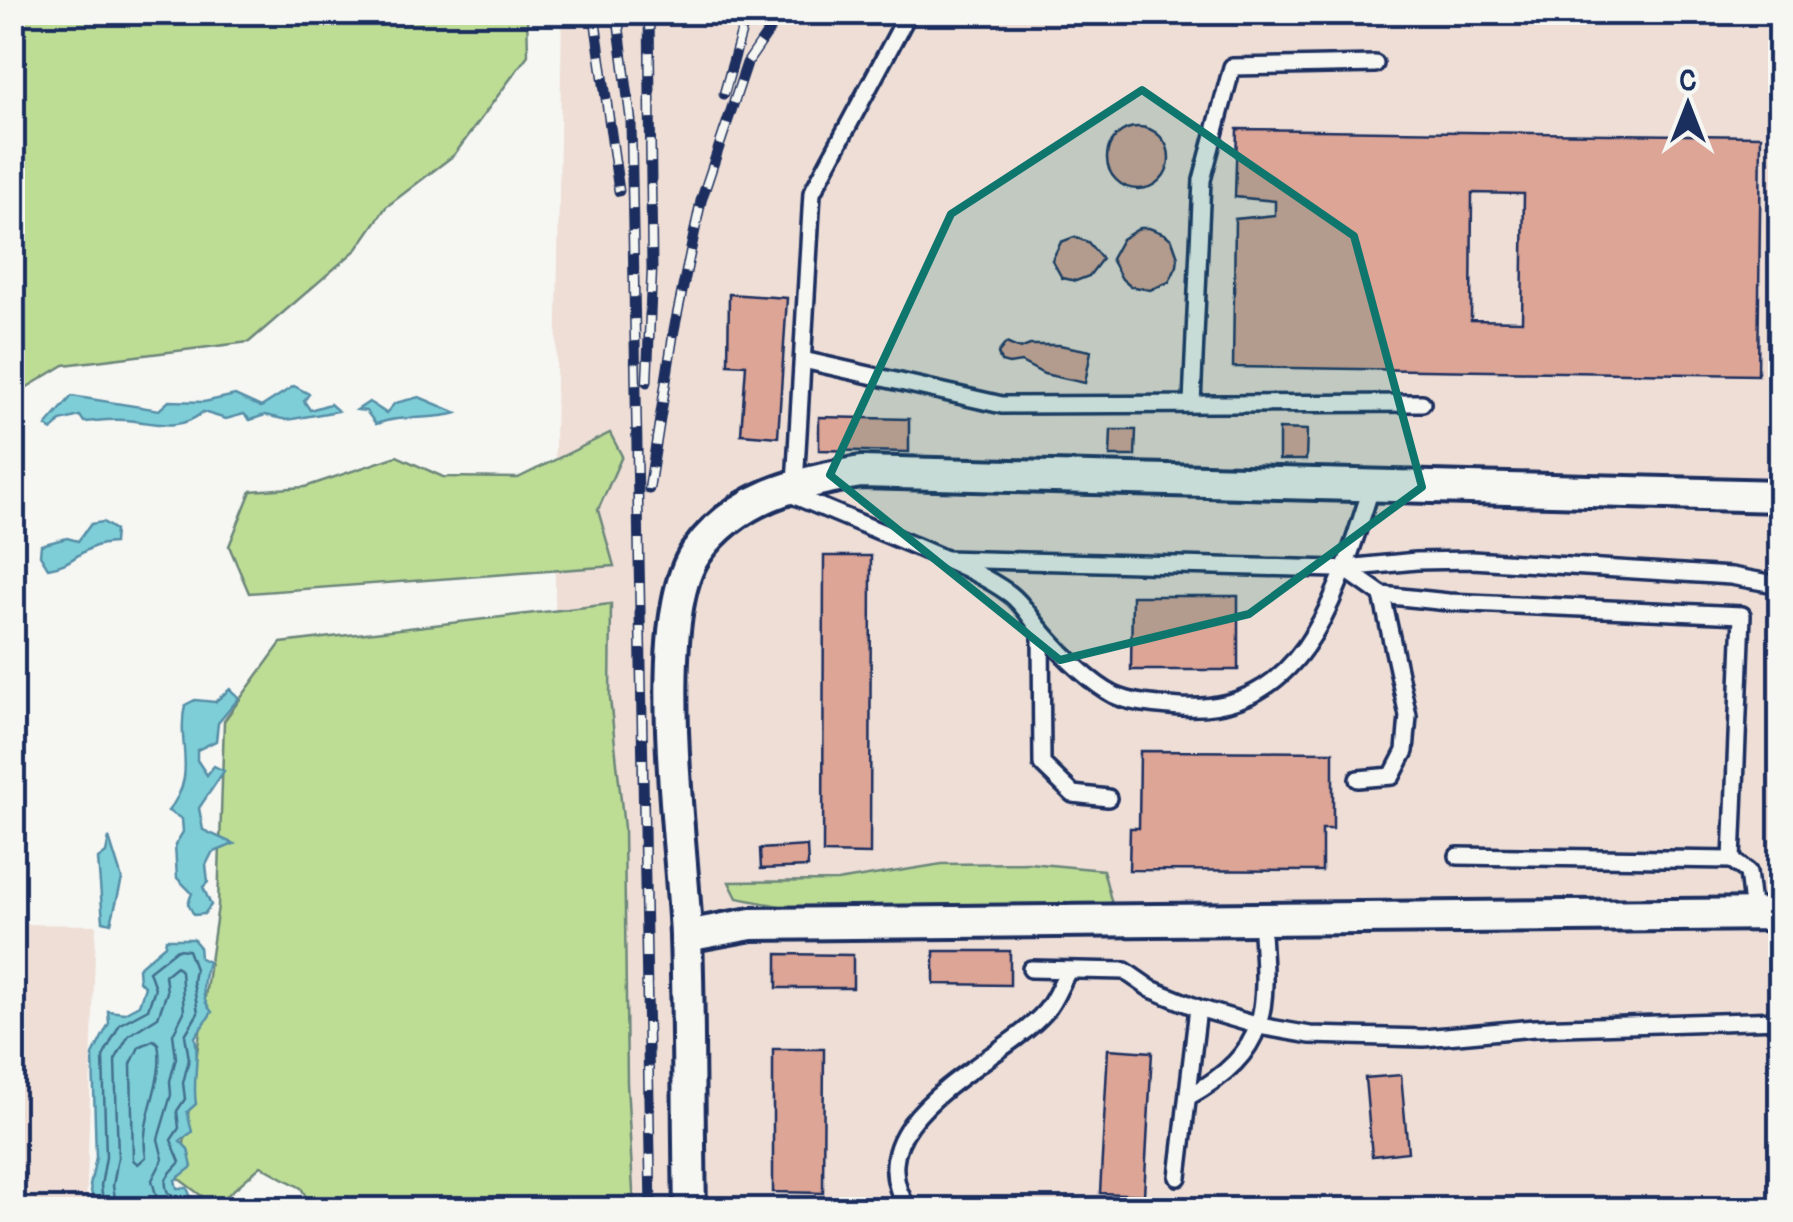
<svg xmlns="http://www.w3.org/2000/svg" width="1793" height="1222" font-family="Pangolin,sans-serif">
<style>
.built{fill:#eeded6}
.green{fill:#bddd95;stroke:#6c867a;stroke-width:2.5}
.water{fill:#7eced7;stroke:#568ea7;stroke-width:2.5}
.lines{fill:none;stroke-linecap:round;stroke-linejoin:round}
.shore{stroke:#436f8e;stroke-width:2.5}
.building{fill:#dda596;stroke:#1b2f5e;stroke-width:2.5;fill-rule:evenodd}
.service-casing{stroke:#1b2f5e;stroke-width:22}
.minor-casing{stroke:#1b2f5e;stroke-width:38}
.service{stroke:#f6f6f2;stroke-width:15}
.minor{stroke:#f6f6f2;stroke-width:30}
.rail-casing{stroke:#1b2f5e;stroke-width:11}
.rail{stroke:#f6f6f2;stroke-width:8;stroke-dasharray:22;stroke-linecap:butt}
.marked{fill:#0f766e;fill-opacity:0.2;stroke:#0f766e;stroke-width:8;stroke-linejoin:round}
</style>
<rect width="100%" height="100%" fill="#f6f6f2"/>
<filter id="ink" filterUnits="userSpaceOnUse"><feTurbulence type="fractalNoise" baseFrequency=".01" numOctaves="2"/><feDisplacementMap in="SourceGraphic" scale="20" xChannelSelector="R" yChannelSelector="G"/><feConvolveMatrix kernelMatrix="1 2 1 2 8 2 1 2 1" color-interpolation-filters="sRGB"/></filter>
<g filter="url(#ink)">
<!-- built -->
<g class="built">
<path d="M562,13H1780V1209L549,1210L555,1060V442Z"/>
<path d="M13,924L96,925L86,1209L13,1210Z"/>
</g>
<!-- green -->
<g class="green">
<path d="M13,12L527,13L528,55L454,155L386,207L357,249L249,342L64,365L24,389L12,386Z"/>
<path d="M610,433L622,456L598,510L614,566L249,593L229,546L251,491L305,487L397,456L443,477L518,478Z"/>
<path d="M611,604L610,698L624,828L627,1083L634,1209H313L301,1188L261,1166L215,1206L179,1179L218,906L224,721L281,643Z"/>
<path d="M1029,863L1103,870L1112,904L790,908L737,898L729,882L837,881L942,864Z"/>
</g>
<!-- water -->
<g class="water">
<path d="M294,386L309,394L304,401L310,410L330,404L338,411L287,420L265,415L250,420L244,414L226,419L203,412C178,433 154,422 125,420C111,419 97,421 84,422L80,416L60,421L52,431L46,426L72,396L159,410L169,401L204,402L235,395L261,407Z"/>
<path d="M419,397L457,413C430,421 402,414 376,424L366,411L357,410L369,402L386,413L395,403Z"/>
<path d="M103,522L115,530L114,543C80,544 78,564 48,568L40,555L41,545L67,538L78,541L91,524Z"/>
<path d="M230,689L239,698L218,723L216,741L197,750V760L207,775L214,766L224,771L199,808L203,830L234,844L212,853L206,865L208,882L203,887L211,905L204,914L194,915L188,904L192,893L177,878L175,845L183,832L182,819L168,811C199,774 176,746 185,705L195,700L215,702Z"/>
<path d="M109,838L122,879L111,923L103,921L98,859L106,853Z"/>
<path d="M166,939H193L199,946L200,958L208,962C203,979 199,998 212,1012L195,1037C200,1061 192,1080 196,1104L187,1112L192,1132L180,1141L188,1149L192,1167L175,1180L177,1188H187L196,1209H95L90,1186L96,1157L93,1055L109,1023L108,1011L124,1013L139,1005L145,987L139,981L138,968L165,945Z"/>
</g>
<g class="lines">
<!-- shore -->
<g class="shore">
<path d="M154,1040L158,1044C166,1082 138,1119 146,1157L138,1164L133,1160L131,1064L139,1047Z"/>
<path d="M104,1210L101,1186L106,1157L103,1057L120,1024L148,1009L155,988L149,971L177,949L188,950L195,969L193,981L198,1013L185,1035L189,1059L183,1083L185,1099L177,1111L179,1128L171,1140L180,1162C171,1173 161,1177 168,1193L181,1199L185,1210"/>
<path d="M117,1210L113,1186L118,1157L115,1060L129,1035L158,1017L167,992L165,975L176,966L181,971L184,1012L173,1034L176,1058L170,1081L171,1095L158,1139L163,1159L152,1180L157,1199L171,1210"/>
</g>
</g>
<!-- building -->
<g class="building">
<circle cx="1138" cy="158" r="31"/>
<path d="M1237,129L1761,136L1758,375L1233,367L1235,219L1275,215V201L1235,197ZM1472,193L1524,194L1522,321L1471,320Z"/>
<path d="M1140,228H1149L1165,234L1172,240L1178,257L1177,266L1169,282L1150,290L1130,286L1122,279L1111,259L1122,239Z"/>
<path d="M1074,237L1088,242L1102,259L1089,276L1076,281L1062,278L1052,260L1061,242Z"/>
<path d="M729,294L787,298L778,437L741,434L746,365L728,364Z"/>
<path d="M1006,343L1020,349L1030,345H1059L1091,351L1085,383L1044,374L1021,362L1009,364L1001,362L998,353Z"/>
<path d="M819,417L909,419V452L819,450Z"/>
<path d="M1279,429L1307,430L1306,460H1279Z"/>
<path d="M1111,430H1136L1135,456H1110Z"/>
<path d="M824,556H871L870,854L823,853Z"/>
<path d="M1132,596H1238V670H1131Z"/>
<path d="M1140,751L1333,752V829H1322V871L1129,870L1130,828H1139Z"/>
<path d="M807,846L808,867L761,869L760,849Z"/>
<path d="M934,951H1010V985L934,984Z"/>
<path d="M777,954L853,955V988H777Z"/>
<path d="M773,1049H824L823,1193L773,1192Z"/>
<path d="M1108,1049L1152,1052L1144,1195L1100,1193Z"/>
<path d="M1401,1075L1408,1152L1372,1156L1365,1078Z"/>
</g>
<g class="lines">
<defs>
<g id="service">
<path d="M803,360L1002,405L1422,403"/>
<path d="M1192,403L1202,180L1232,67L1375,64"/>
<path d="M795,485L812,193L909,12"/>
<path d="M788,493C830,511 872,528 915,546C947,560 981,573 1010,594C1022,603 1030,617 1040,629C1059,651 1087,681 1114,695C1133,704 1159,705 1181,707C1310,715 1340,582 1372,486"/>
<path d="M944,559L1336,569L1416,561L1472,560L1731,576L1780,585"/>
<path d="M1345,569L1382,595L1448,602L1742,615L1732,860L1458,856"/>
<path d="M1041,630L1042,764L1073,794L1108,798"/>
<path d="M1358,779L1392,776L1405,751L1408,716L1382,595"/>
<path d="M1732,860L1748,872L1753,914"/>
<path d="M1031,969L1125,971L1151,989L1198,1008L1259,1026L1310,1035L1424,1038L1534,1028L1780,1020"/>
<path d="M1188,1097C1273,1049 1267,1007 1261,919"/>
<path d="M1178,1177L1198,1008"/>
<path d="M909,1210C848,1119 1001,1063 1045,1012C1055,1001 1061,983 1068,971"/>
</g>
<g id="minor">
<path d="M686,936L751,924L1780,914"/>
<path d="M690,1210C688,1118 689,1027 686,936C683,848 649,621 696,553C735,497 798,482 861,472L1780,496"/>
</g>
</defs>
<!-- service casing -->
<use href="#service" class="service-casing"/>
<!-- minor casing -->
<use href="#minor" class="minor-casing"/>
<!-- service -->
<use href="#service" class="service"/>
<!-- minor -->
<use href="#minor" class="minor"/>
<defs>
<g id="rail">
<path d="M594,12L619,191"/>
<path d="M617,12L631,121L651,1210"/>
<path d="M724,94L747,12"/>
<path d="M647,382L652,270L649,12"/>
<path d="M649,489L674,330L701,201L747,63L782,12"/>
</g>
</defs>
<!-- rail casing -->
<use href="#rail" class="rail-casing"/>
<!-- rail -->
<use href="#rail" class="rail"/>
</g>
</g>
<!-- marked area -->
<path class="marked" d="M1142,90L1354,236L1422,487L1249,614L1060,660L830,475L951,214Z"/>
<!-- margin -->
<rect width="1793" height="1222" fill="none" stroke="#f6f6f2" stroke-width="50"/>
<rect x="25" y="25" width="1743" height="1172" fill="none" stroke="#1b2f5e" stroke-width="4" filter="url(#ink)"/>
<!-- north arrow -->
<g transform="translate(1688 105)" stroke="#f6f6f2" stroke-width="8" paint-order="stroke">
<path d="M0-8L18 38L0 25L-18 38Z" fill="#1b2f5e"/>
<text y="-15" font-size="28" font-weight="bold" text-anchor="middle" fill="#1b2f5e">С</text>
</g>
</svg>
